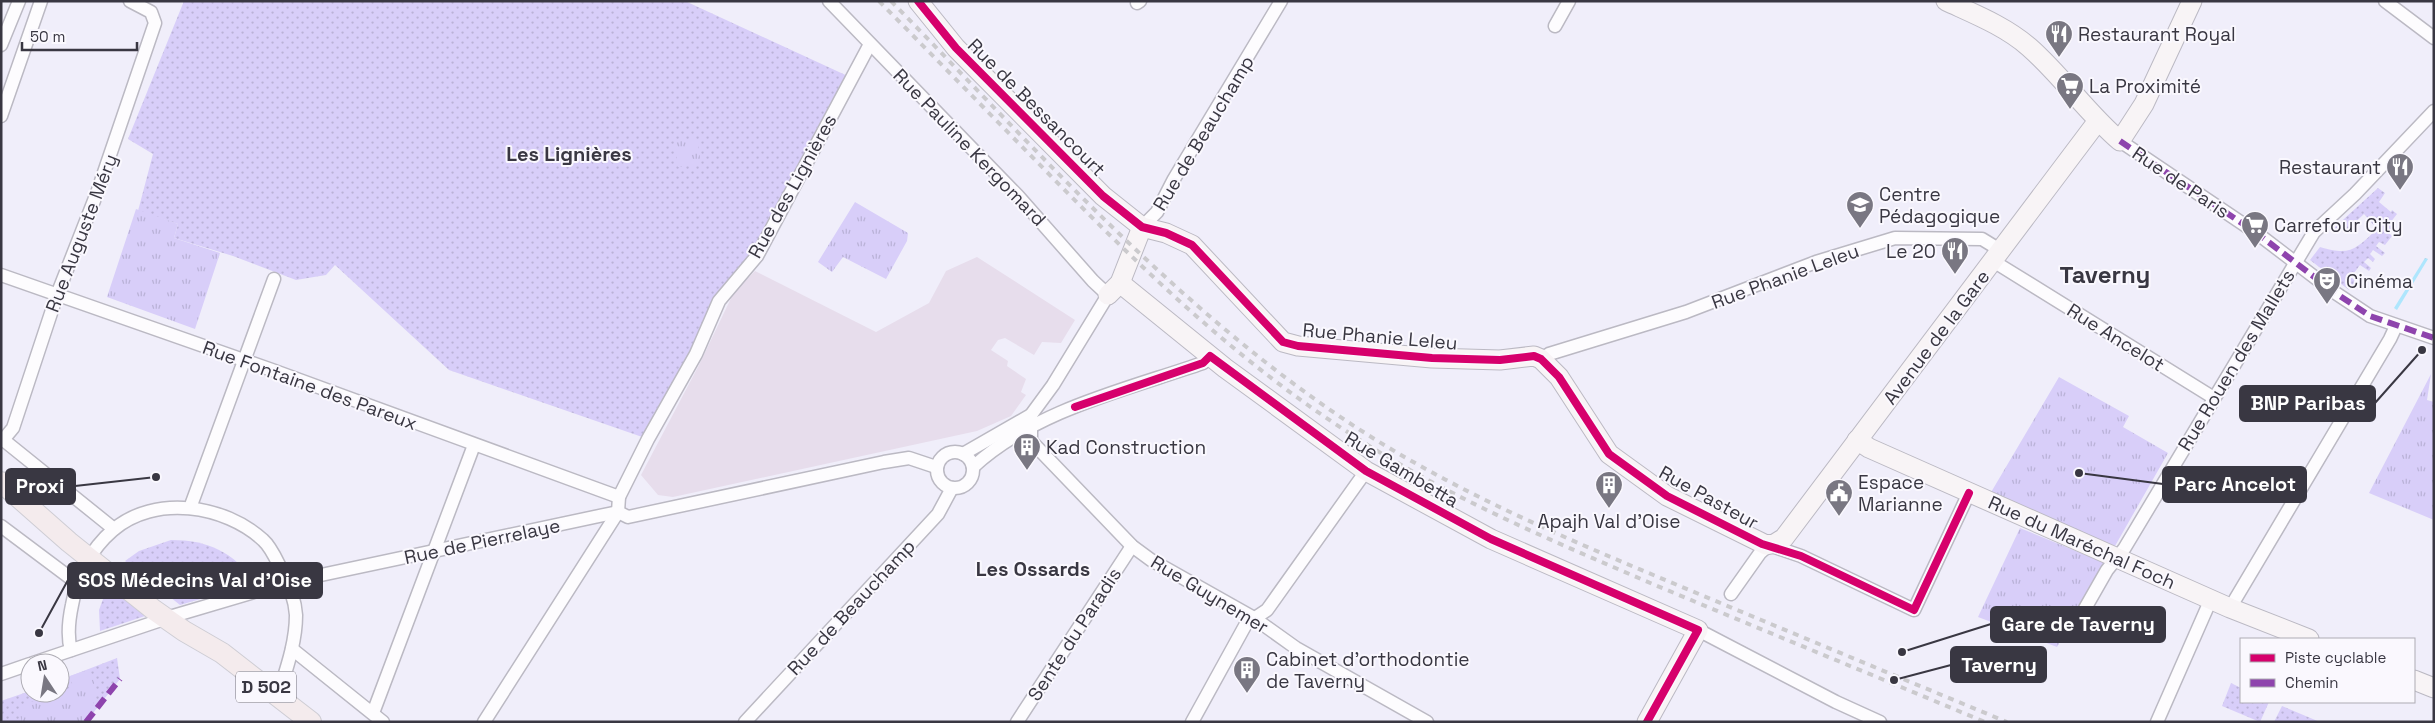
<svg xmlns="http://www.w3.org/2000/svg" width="2435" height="723" font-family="'Space Grotesk',sans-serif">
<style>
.commercial{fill:#e7ddec}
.grass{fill:url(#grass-dots)}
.park{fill:url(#park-tufts)}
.water{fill:url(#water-ripples)}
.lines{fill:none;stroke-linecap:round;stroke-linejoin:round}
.street-casing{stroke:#bbb9c3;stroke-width:15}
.secondary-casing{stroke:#bbb9c3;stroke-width:21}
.primary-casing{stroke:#cecdd4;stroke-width:22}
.street{stroke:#fdfcfe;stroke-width:12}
.secondary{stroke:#f8f4f6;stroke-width:19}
.primary{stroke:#f4ebed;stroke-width:20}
.rail{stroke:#cbcacd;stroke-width:4;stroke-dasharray:6 6;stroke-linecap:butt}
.quiet{stroke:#8e44ad;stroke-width:6;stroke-dasharray:12 6;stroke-linecap:butt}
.cycleway-casing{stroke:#faf8fe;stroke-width:11}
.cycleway{stroke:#d6006c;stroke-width:8}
.labels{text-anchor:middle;stroke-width:4;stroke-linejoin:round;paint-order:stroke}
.shield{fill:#faf8fe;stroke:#73717a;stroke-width:1}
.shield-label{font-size:18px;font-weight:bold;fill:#393742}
.poi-label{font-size:19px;fill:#393742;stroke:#faf8fe;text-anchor:start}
.street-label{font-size:19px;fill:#393742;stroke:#faf8fe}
.neighbourhood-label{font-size:20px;font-weight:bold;fill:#393742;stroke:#faf8fe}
.district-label{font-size:24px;font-weight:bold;fill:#393742;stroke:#faf8fe}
.leader{fill:none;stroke:#393742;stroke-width:2}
.callout-dot{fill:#393742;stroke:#faf8fe;stroke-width:2}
.callout{fill:#393742;stroke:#393742;stroke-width:2}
.callout-label{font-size:20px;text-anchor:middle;font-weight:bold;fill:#fff}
</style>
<defs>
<pattern id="grass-dots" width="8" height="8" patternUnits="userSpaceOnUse" patternTransform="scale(1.25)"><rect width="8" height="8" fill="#d8cef9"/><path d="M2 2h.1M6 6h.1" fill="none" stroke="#bab2d7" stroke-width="1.8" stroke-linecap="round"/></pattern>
<pattern id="park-tufts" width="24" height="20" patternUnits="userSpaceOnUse" patternTransform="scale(1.25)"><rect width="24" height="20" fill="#d8cef9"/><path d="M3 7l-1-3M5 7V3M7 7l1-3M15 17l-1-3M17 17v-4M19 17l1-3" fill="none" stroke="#bab2d7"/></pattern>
<pattern id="water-ripples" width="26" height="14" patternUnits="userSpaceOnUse" patternTransform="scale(1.25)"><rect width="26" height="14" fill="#aee6fd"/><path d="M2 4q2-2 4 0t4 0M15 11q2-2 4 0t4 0" fill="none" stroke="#96c6da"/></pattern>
</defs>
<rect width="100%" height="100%" fill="#f0eefa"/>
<!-- commercial -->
<path class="commercial" d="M977,257L1075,320L1061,343L1042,342L1034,355L1005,338L998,340L991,350L1008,361L1007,366L1026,379L1021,392L1026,395L1011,416L977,431L673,497L658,495L641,475L699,365L734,292L755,271L876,332L929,303L946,271Z"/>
<!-- grass -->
<g class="grass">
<path d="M184,1H685L852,78L730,287L648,439L449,370L335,265L326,275L296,280L233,256L174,238L178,224L138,211L153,154L128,139Z"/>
<path d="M2378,188L2385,193L2379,202L2391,212L2392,210L2397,214L2390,223L2394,227L2389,233L2392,236L2385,245L2379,242L2376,246L2385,253L2382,256L2373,250L2370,254L2375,259L2373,262L2368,258L2364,262L2371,268L2369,271L2360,265L2351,277L2356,281L2349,290L2310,260L2320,247C2350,256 2355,250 2377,229L2364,214L2345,232L2333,229Z"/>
<path d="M171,540C208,540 234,552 255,583L180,605L125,561L139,551Z"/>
<path d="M110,580L154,613L100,631L99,610Z"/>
<path d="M117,658L120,679L86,722H1V701L30,691V693H60V680Z"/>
<path d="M2231,683L2241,688V702H2269L2260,722L2222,706Z"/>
<path d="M2282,706L2320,722H2274Z"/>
</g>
<!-- park -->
<g class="park">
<path d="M697,139L701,164L678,167L675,142Z"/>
<path d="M855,202L908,233L907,241L886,279L843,257L832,272L818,262Z"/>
<path d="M136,209L178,224L174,238L220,253L195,329L107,297Z"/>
<path d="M2431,374L2427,400L2434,402V520L2369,493Z"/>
<path d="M2059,377L2129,416L2123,427L2168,453L2115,546L1990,494Z"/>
<path d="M2020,528L2105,563L2057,647L1978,617Z"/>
<path d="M90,669C99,699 99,696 81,722H22L20,715L23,705L73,687L70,676Z"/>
</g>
<!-- water -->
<path class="water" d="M2425,258L2428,259L2397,310L2394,308Z"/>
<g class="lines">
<defs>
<g id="street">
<path d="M829,1L1018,196L1093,281L1108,295L1053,385L1031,415L963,454"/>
<path d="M2385,1L2434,38"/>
<path d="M1137,3L1140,1"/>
<path d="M1555,26L1569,1"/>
<path d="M1,45L19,1"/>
<path d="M1,116L41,1"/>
<path d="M2120,141L2258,234L2334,292L2370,316L2434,338"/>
<path d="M1142,227L1157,212L1174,179L1281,1"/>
<path d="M1993,261L2214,398"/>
<path d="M1,275L272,370L619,497"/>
<path d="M1541,359L1549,354L1686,312L1816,262L1895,238L1982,239L2000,250"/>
<path d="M1031,415V441L1132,546L1151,560L1254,618L1296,648L1427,722"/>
<path d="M1,438L114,529"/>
<path d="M3,440L13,428L57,295L97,193L155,23L151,12L130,1"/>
<circle cx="955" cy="470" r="18"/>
<path d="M973,467C1035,410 1125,390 1203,363L1210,356"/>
<path d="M190,508L274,279"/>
<path d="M1,526L77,583"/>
<path d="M1731,594L1760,553L1769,545L1801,556L1914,610L1969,493"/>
<path d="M2230,608L2390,339L2396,326"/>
<path d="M2083,612L2107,570L2124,549L2314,232L2355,194L2434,111"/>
<path d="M1698,630L1836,702L1880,722"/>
<path d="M292,649L383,722"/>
<path d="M71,650C67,636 69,619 72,605C77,576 91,549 113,530C155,494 225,505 263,540C271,547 276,559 281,569C288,582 295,599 296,615C296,643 286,670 278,696"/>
<path d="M33,663L173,616L288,582L618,512L628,517L884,462L909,458L936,467"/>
<path d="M1,674L30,664"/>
<path d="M373,713L474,445"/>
<path d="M484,722L618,512L619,497L648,439L696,354L719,301L757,256L870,44"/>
<path d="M745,722L938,514L952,488"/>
<path d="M1017,722L1132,546"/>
<path d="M1192,722L1246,624L1267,610L1366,471"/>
<path d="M2157,722L2211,599"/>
</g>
<g id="secondary">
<path d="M918,1L956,48L1103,196L1142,227L1166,233L1192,245L1283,342L1298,346L1432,358L1500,360L1534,356L1541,359L1559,377L1609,454L1667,496L1766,545L1776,543L1784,538L2097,122"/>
<path d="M1946,1C1974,14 2005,26 2029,47C2062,76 2087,113 2120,141L2144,104L2192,1"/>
<path d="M1120,283L1225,368L1366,471L1491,539L1698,630L1647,722"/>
<path d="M1108,295L1120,283L1142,227"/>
<path d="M1857,440L1869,448L2230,608L2309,639"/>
<path d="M2414,680L2434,688"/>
</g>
<path id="primary" d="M1,482L69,542L154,610L184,631L222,653L311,722"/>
</defs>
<!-- street casing -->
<use href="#street" class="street-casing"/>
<!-- secondary casing -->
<use href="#secondary" class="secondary-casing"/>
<!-- primary casing -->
<use href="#primary" class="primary-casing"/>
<!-- street -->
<use href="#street" class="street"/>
<!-- secondary -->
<use href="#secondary" class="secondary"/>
<!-- primary -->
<use href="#primary" class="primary"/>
<!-- rail -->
<g class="rail">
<path d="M879,1C934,57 989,113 1044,169C1137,264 1231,356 1343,429C1440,494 1548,539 1655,585C1765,631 1875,676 1985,722"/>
<path d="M891,1C1036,149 1175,307 1348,422C1452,491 1567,539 1682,587C1790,632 1898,677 2007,722"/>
</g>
<!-- quiet -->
<g class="quiet">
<path d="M2120,141L2258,234L2334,292L2370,316L2434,338"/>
<path d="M86,722L120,679"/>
</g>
<defs>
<g id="cycleway">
<path d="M918,1L956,48L1103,196L1142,227L1166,233L1192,245L1283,342L1298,346L1432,358L1500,360L1534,356L1541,359L1559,377L1609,454L1667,496L1762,544L1801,556L1914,610L1969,493"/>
<path d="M1075,407L1203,363L1210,356L1366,471L1491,539L1698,630L1647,722"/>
</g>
</defs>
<!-- cycleway casing -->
<use href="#cycleway" class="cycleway-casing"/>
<!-- cycleway -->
<use href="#cycleway" class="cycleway"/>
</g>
<!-- icons -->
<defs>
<symbol id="restaurant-pin" viewBox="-11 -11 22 30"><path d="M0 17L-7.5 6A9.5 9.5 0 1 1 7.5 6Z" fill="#797782" stroke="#faf8fe"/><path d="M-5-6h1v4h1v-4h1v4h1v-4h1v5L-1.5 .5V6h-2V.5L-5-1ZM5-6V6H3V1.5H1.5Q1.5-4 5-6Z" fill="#fff"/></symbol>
<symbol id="supermarket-pin" viewBox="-11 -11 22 30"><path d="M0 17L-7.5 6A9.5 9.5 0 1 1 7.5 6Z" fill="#797782" stroke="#faf8fe"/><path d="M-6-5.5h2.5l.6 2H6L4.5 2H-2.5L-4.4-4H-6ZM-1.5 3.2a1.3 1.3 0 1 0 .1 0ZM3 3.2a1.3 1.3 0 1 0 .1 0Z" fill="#fff"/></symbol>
<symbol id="university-pin" viewBox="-11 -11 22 30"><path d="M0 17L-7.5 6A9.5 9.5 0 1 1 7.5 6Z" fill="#797782" stroke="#faf8fe"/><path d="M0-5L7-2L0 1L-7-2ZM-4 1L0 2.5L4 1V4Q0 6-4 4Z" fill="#fff"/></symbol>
<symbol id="theatre-pin" viewBox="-11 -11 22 30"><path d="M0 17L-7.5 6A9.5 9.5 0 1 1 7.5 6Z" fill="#797782" stroke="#faf8fe"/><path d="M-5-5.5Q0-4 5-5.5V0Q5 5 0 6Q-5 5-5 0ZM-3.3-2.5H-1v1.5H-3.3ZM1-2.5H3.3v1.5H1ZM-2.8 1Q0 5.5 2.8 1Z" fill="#fff"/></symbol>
<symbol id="building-pin" viewBox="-11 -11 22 30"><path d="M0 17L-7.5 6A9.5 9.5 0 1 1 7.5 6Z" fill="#797782" stroke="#faf8fe"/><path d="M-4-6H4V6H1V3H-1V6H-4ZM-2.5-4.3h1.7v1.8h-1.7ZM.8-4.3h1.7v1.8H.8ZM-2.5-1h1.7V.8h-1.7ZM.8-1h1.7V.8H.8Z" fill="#fff"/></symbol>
<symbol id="civic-pin" viewBox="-11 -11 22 30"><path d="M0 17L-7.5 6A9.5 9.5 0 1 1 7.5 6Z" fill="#797782" stroke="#faf8fe"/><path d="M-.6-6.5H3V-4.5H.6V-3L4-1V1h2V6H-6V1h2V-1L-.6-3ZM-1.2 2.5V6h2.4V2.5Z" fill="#fff"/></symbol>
</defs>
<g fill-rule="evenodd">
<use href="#restaurant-pin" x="2043" y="18" width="32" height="43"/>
<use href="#supermarket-pin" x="2054" y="70" width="32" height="43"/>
<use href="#restaurant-pin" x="2384" y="151" width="32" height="43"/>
<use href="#university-pin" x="1844" y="189" width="32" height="43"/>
<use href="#supermarket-pin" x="2239" y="209" width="32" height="43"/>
<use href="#restaurant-pin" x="1939" y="235" width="32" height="43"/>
<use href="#theatre-pin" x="2311" y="265" width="32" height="43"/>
<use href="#building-pin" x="1011" y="431" width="32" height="43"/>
<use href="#building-pin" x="1593" y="469" width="32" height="43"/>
<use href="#civic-pin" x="1823" y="477" width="32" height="43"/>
<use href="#building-pin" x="1231" y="654" width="32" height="43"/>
</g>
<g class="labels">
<!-- shield labels -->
<rect class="shield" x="236" y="671.5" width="60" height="31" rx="4"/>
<g class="shield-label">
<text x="266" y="693">D 502</text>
</g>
<!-- poi labels -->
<g class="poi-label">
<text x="2078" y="41">Restaurant Royal</text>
<text x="2089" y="93">La Proximité</text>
<text x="2381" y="174" text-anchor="end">Restaurant</text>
<text x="1879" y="201">Centre<tspan x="1879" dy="22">Pédagogique</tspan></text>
<text x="2274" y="232">Carrefour City</text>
<text x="1936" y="258" text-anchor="end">Le 20</text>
<text x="2346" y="288">Cinéma</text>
<text x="1046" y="454">Kad Construction</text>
<text x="1858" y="489">Espace<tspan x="1858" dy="22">Marianne</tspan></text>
<text x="1609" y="528" text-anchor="middle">Apajh Val d'Oise</text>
<text x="1266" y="666">Cabinet d'orthodontie<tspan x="1266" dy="22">de Taverny</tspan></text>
</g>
<!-- street labels -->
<g class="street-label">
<text transform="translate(1037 107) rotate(45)" y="7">Rue de Bessancourt</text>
<text transform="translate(1203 133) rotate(-59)" y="7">Rue de Beauchamp</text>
<text transform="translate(970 147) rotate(46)" y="7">Rue Pauline Kergomard</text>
<text transform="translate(2181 182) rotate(34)" y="7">Rue de Paris</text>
<text transform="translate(792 186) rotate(-61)" y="7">Rue des Lignières</text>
<text transform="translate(81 233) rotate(-69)" y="7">Rue Auguste Méry</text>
<text transform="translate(1785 276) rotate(-20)" y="7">Rue Phanie Leleu</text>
<text transform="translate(1380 336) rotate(5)" y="7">Rue Phanie Leleu</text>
<text transform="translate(1936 337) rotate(-53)" y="7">Avenue de la Gare</text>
<text transform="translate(2116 337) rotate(32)" y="7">Rue Ancelot</text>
<text transform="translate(2236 360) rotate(-59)" y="7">Rue Rouen des Mallets</text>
<text transform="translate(310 385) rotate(20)" y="7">Rue Fontaine des Pareux</text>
<text transform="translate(1402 469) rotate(31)" y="7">Rue Gambetta</text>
<text transform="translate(1709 497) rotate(29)" y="7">Rue Pasteur</text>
<text transform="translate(482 541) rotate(-12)" y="7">Rue de Pierrelaye</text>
<text transform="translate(2082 542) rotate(24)" y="7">Rue du Maréchal Foch</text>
<text transform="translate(1210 594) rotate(31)" y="7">Rue Guynemer</text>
<text transform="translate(851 607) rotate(-47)" y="7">Rue de Beauchamp</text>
<text transform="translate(1074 634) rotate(-57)" y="7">Sente du Paradis</text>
</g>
<!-- neighbourhood labels -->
<g class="neighbourhood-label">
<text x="569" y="161">Les Lignières</text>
<text x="1033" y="576">Les Ossards</text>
</g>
<!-- district labels -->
<g class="district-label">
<text x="2105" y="283">Taverny</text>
</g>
</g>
<!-- callouts -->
<path class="leader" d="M2422 350L2375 403M2079 473L2163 484M156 477L75 486M39 633L68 580M1902 652L1991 624M1894 680L1951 665"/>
<g class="callout-dot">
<circle cx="2422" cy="350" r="5"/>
<circle cx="2079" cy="473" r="5"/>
<circle cx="156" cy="477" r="5"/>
<circle cx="39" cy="633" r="5"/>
<circle cx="1902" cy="652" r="5"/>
<circle cx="1894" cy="680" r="5"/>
</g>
<g class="callout">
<rect x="2240" y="386" width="135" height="35" rx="5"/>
<rect x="2163" y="467" width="143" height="35" rx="5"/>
<rect x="6" y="469" width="69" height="35" rx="5"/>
<rect x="68" y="563" width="254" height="35" rx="5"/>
<rect x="1991" y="607" width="174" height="35" rx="5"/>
<rect x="1951" y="647" width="95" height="35" rx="5"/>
</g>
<g class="callout-label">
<text x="2308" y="410">BNP Paribas</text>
<text x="2235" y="491">Parc Ancelot</text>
<text x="40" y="493">Proxi</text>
<text x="195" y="587">SOS Médecins Val d'Oise</text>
<text x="2078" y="631">Gare de Taverny</text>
<text x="1999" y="672">Taverny</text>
</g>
<!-- border -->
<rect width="2435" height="723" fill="none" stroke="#393742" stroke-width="5"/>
<!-- legend -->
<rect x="2240" y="638" width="175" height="65" fill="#faf8fe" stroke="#adabb3"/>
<rect x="2250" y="654" width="25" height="8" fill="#d6006c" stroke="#adabb3"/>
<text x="2285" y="663" font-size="15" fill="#393742">Piste cyclable</text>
<rect x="2250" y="679" width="25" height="8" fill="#8e44ad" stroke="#adabb3"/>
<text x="2285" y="688" font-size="15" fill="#393742">Chemin</text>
<!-- north arrow -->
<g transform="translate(45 678) rotate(348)"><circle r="24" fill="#faf8fe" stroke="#adabb3"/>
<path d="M0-4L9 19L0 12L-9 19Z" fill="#797782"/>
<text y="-8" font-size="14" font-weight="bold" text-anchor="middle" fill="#393742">N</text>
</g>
<!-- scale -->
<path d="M22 42v8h115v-8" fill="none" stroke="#393742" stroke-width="2.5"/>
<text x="30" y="42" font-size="15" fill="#393742" stroke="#faf8fe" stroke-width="4" paint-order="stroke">50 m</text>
</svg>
